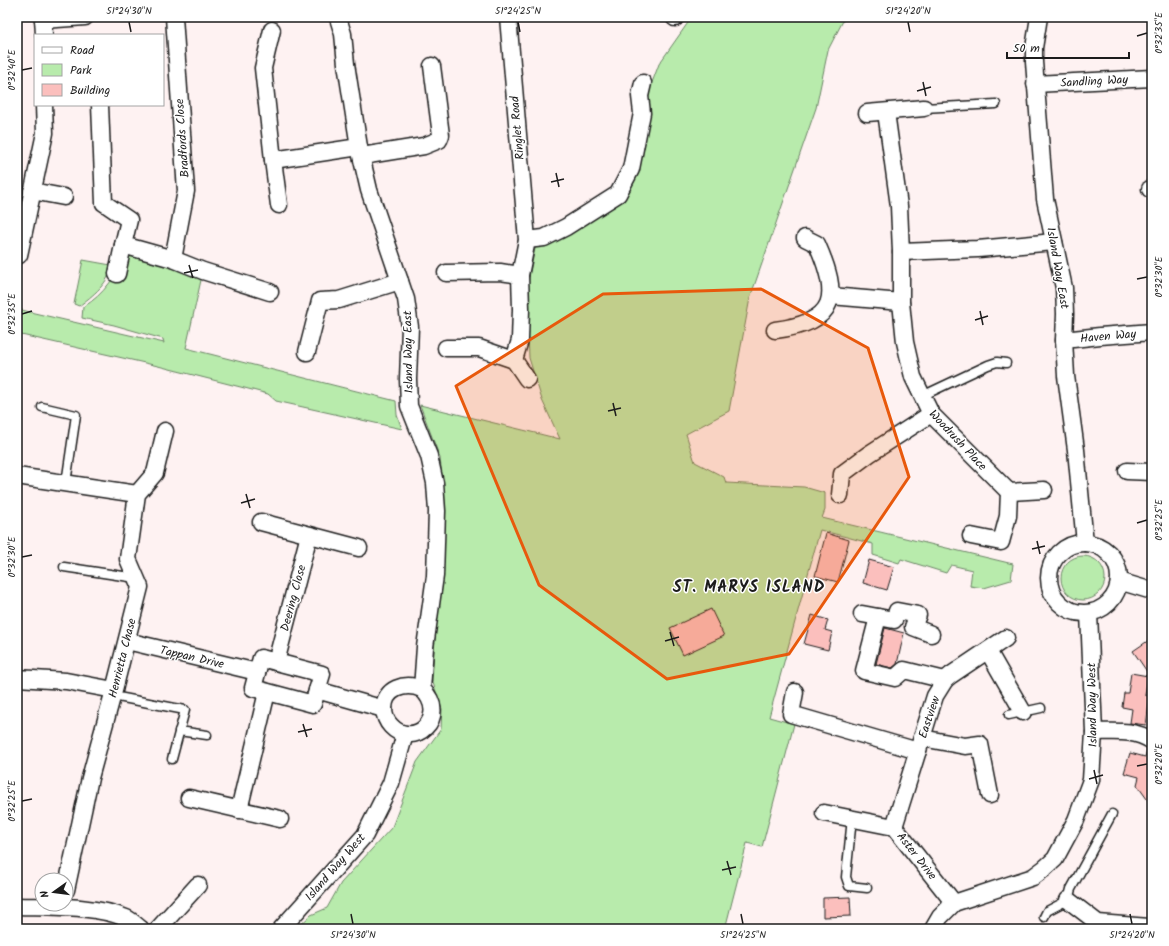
<svg xmlns="http://www.w3.org/2000/svg" width="1169" height="946" font-family="Kalam,sans-serif">
<style>
.green{fill:#b8ebac;stroke:#6a8464}
.building{fill:#fbbfbd;stroke:#1c1c1c}
.lines{fill:none;stroke-linecap:round;stroke-linejoin:round}
.service-casing{stroke:#1c1c1c;stroke-width:11}
.minor-casing{stroke:#1c1c1c;stroke-width:19}
.service{stroke:#fff;stroke-width:8}
.minor{stroke:#fff;stroke-width:16}
.marked{fill:#e8590c;fill-opacity:0.2;stroke:#e8590c;stroke-width:3;stroke-linejoin:round}
.ticks{fill:none;stroke:#1c1c1c;stroke-width:1.5}
.labels{text-anchor:middle;stroke-width:3;stroke-linejoin:round;paint-order:stroke}
.street-label{font-size:12px;fill:#1c1c1c;stroke:#fff}
.district-label{font-size:16px;font-weight:bold;letter-spacing:1px;fill:#1c1c1c;stroke:#fff}
.neatline{fill:none;stroke:#1c1c1c;stroke-width:1.5}
.ticks-label{font-size:10px;text-anchor:middle;fill:#1c1c1c}
</style>
<rect width="100%" height="100%" fill="#fef2f2"/>
<filter id="ink" filterUnits="userSpaceOnUse"><feTurbulence type="fractalNoise" baseFrequency=".025" numOctaves="2"/><feDisplacementMap in="SourceGraphic" scale="8" xChannelSelector="R" yChannelSelector="G"/><feConvolveMatrix kernelMatrix="1 2 1 2 8 2 1 2 1" color-interpolation-filters="sRGB"/></filter>
<g filter="url(#ink)">
<!-- green -->
<g class="green">
<path d="M692,17H845L828,50L816,108L750,298L729,411L686,434L695,462L724,477L726,483L804,487L825,493V510L822,518L1013,564L1011,580L984,588L970,586L972,570L951,565L946,573L901,559L899,563L873,555V544L820,530L769,717L794,724L762,847L747,843L725,929H296L311,915L327,908L341,883L392,827L417,762L441,729L442,709L432,680L445,503L440,458L420,405L560,439L542,400L529,358L527,307L529,277L536,244L623,198L642,146L650,88L659,64Z"/>
<path d="M127,255L203,271L186,348L396,401L397,415L402,429L276,401L268,394L158,366L17,334V309L164,343L163,339L114,325L82,318L83,307C104,295 116,275 127,255Z"/>
<path d="M83,260L111,265C111,282 92,296 79,306L74,304Z"/>
<circle cx="1083" cy="578" r="22"/>
</g>
<!-- building -->
<g class="building">
<path d="M826,533L849,540L838,582L815,576Z"/>
<path d="M869,560L894,567L887,590L863,583Z"/>
<path d="M711,609L724,636L683,655L670,628Z"/>
<path d="M812,615L828,620L825,630L832,632L828,650L804,644Z"/>
<path d="M885,628L904,633L897,664L892,668L876,664Z"/>
<path d="M1152,638V658L1150,659L1148,673L1133,651Z"/>
<path d="M1131,673L1148,676L1145,695L1150,696L1146,725L1130,723L1132,709L1122,707L1124,693H1128Z"/>
<path d="M1147,749L1152,750V806L1137,785L1139,777L1124,773L1130,753L1145,757Z"/>
<path d="M850,897L851,916L823,917V898Z"/>
</g>
<g class="lines">
<defs>
<g id="service">
<path d="M924,108L996,104"/>
<path d="M922,396L988,365L997,362L1006,363"/>
<path d="M42,407L76,415L66,483"/>
<path d="M64,567L136,578"/>
<path d="M113,696L185,710L172,759"/>
<path d="M1009,715L1041,708"/>
<path d="M179,731L207,735"/>
<path d="M852,818L846,877L849,886L867,888"/>
<path d="M1044,917L1047,911L1068,900L1071,889L1112,814"/>
</g>
<g id="minor">
<path d="M43,17L44,35"/>
<path d="M508,17L527,240L520,275L521,309L520,340L514,360"/>
<path d="M674,17L675,18"/>
<path d="M1039,17L1034,48V62L1045,199L1064,288L1065,314L1064,340L1066,376L1076,450L1085,543"/>
<path d="M338,18L343,34L346,64L359,147L369,190L406,299L410,327L408,379L409,406L429,456L435,483L437,511L435,576L425,647L422,689C451,717 413,750 391,726C387,722 384,715 384,709C384,688 405,682 422,689"/>
<path d="M43,20L85,17"/>
<path d="M272,30L263,68L273,160L359,147"/>
<path d="M1035,84L1152,78"/>
<path d="M100,105L104,203L129,220L123,245L173,259L203,271L270,292"/>
<path d="M886,112L899,206L901,252V302L905,342L913,377L931,414L1009,492L1044,490"/>
<path d="M867,113L924,108"/>
<path d="M362,156L424,146L439,140L441,135L432,66"/>
<path d="M273,160L279,205"/>
<path d="M1150,189H1152"/>
<path d="M32,191L64,197"/>
<path d="M527,240L544,238L566,227L618,194L631,169L642,113L640,96L643,83"/>
<path d="M901,252L978,249L1054,242"/>
<path d="M19,255L45,133L44,105"/>
<path d="M173,259L186,191L174,17"/>
<path d="M446,273L500,272L520,275"/>
<path d="M117,274L123,245"/>
<path d="M831,296L901,302"/>
<path d="M775,330C838,322 840,296 817,244L805,238"/>
<path d="M1064,340L1100,336L1152,332"/>
<path d="M446,348H479L514,360L527,379"/>
<path d="M307,352L320,301L339,300L400,281"/>
<path d="M1127,471L1152,472"/>
<path d="M17,476L137,494"/>
<path d="M840,495L842,474L869,454L931,414"/>
<path d="M261,522L359,548"/>
<path d="M971,536L1001,542L1008,516L1009,492"/>
<circle cx="1084" cy="578" r="35"/>
<path d="M1119,581L1152,591"/>
<path d="M862,614L878,617"/>
<path d="M931,634L913,627L918,615L897,611L894,620L878,617L864,671L895,678L904,670L945,680"/>
<path d="M127,641L257,672"/>
<path d="M988,651L1023,712"/>
<path d="M261,658L322,674L313,704L253,688Z"/>
<path d="M276,662L309,535"/>
<path d="M17,678L66,681L114,690"/>
<path d="M317,690L384,709"/>
<path d="M795,692L791,714L918,751"/>
<path d="M1094,732C1114,732 1135,729 1152,741"/>
<path d="M922,738L965,746L980,744L990,795"/>
<path d="M189,798L280,819"/>
<path d="M239,810L267,692"/>
<path d="M824,813L894,827L954,903"/>
<path d="M894,827L935,696L945,680L951,675L1006,638"/>
<path d="M66,890L90,778L114,690L140,587L128,559L137,494L155,473L165,431"/>
<path d="M1068,900L1098,923L1149,927V929"/>
<path d="M17,906C51,907 94,905 126,918C131,920 136,925 141,929"/>
<path d="M158,929L198,885"/>
<path d="M281,929L365,835L391,783L405,734"/>
<path d="M933,929L940,917L954,903L1033,877L1045,868L1055,859L1076,820L1091,780L1094,732L1089,613"/>
</g>
</defs>
<!-- service casing -->
<use href="#service" class="service-casing"/>
<!-- minor casing -->
<use href="#minor" class="minor-casing"/>
<!-- service -->
<use href="#service" class="service"/>
<!-- minor -->
<use href="#minor" class="minor"/>
</g>
</g>
<!-- marked area -->
<path class="marked" d="M761,289L868,348L909,477L789,654L667,679L539,585L456,386L603,294Z"/>
<!-- ticks -->
<path class="ticks" d="M129,22L131,32M518,22L520,32M908,22L910,32M1137,36L1147,33M22,70L32,68M923,82L926,96M917,91L931,87M556,173L559,187M551,182L564,179M189,265L193,278M184,273L198,270M1137,279L1147,277M980,311L983,325M22,314L32,311M975,320L988,316M613,403L616,416M608,411L621,408M246,494L250,508M241,503L255,499M1137,523L1147,520M1037,541L1040,554M1032,549L1045,546M22,557L32,555M670,632L674,646M665,641L679,637M303,724L307,737M298,732L312,729M1137,766L1147,764M1094,770L1097,784M1089,779L1103,775M22,801L32,799M727,861L731,875M722,870L736,867M351,914L353,924M741,914L743,924M1130,914L1132,924"/>
<g class="labels">
<!-- street labels -->
<g class="street-label">
<text transform="translate(1094 81) rotate(-3)" y="4">Sandling Way</text>
<text transform="translate(517 128) rotate(-95)" y="4">Ringlet Road</text>
<text transform="translate(182 138) rotate(-94)" y="4">Bradfords Close</text>
<text transform="translate(1058 268) rotate(80)" y="4">Island Way East</text>
<text transform="translate(1108 336) rotate(-5)" y="4">Haven Way</text>
<text transform="translate(408 352) rotate(-91)" y="4">Island Way East</text>
<text transform="translate(958 440) rotate(47)" y="4">Woodrush Place</text>
<text transform="translate(293 598) rotate(-75)" y="4">Deering Close</text>
<text transform="translate(192 657) rotate(13)" y="4">Tappan Drive</text>
<text transform="translate(122 658) rotate(-76)" y="4">Henrietta Chase</text>
<text transform="translate(1092 705) rotate(-91)" y="4">Island Way West</text>
<text transform="translate(929 717) rotate(-71)" y="4">Eastview</text>
<text transform="translate(917 856) rotate(52)" y="4">Aster Drive</text>
<text transform="translate(335 867) rotate(-49)" y="4">Island Way West</text>
</g>
<!-- district labels -->
<g class="district-label">
<text x="749" y="592">ST. MARYS ISLAND</text>
</g>
</g>
<!-- margin -->
<rect width="1169" height="946" fill="none" stroke="#fff" stroke-width="44"/>
<!-- legend -->
<rect x="34" y="34" width="130" height="72" fill="#ffffff" stroke="#a4a4a4"/>
<rect x="42" y="47" width="20" height="6" fill="#ffffff" stroke="#a4a4a4"/>
<text x="70" y="54" font-size="12" fill="#1c1c1c">Road</text>
<rect x="42" y="64" width="20" height="12" fill="#b8ebac" stroke="#a4a4a4"/>
<text x="70" y="74" font-size="12" fill="#1c1c1c">Park</text>
<rect x="42" y="84" width="20" height="12" fill="#fbbfbd" stroke="#a4a4a4"/>
<text x="70" y="94" font-size="12" fill="#1c1c1c">Building</text>
<!-- north arrow -->
<g transform="translate(54 892) rotate(256)"><circle r="19" fill="#ffffff" stroke="#a4a4a4"/>
<path d="M0-3L7 15L0 10L-7 15Z" fill="#1c1c1c"/>
<text y="-6" font-size="11" font-weight="bold" text-anchor="middle" fill="#1c1c1c">N</text>
</g>
<!-- scale -->
<path d="M1007 52v6h122v-6" fill="none" stroke="#1c1c1c" stroke-width="2"/>
<text x="1013" y="52" font-size="12" fill="#1c1c1c" stroke="#ffffff" stroke-width="3" paint-order="stroke">50 m</text>
<rect x="22" y="22" width="1125" height="902" class="neatline"/>
<g class="ticks-label">
<text x="129" y="14">51°24'30"N</text>
<text x="518" y="14">51°24'25"N</text>
<text x="908" y="14">51°24'20"N</text>
<text transform="translate(1158 33) rotate(-90)" y="4">0°32'35"E</text>
<text transform="translate(11 70) rotate(-90)" y="4">0°32'40"E</text>
<text transform="translate(1158 277) rotate(-90)" y="4">0°32'30"E</text>
<text transform="translate(11 314) rotate(-90)" y="4">0°32'35"E</text>
<text transform="translate(1158 520) rotate(-90)" y="4">0°32'25"E</text>
<text transform="translate(11 557) rotate(-90)" y="4">0°32'30"E</text>
<text transform="translate(1158 764) rotate(-90)" y="4">0°32'20"E</text>
<text transform="translate(11 801) rotate(-90)" y="4">0°32'25"E</text>
<text x="353" y="938">51°24'30"N</text>
<text x="743" y="938">51°24'25"N</text>
<text x="1132" y="938">51°24'20"N</text>
</g>
</svg>
